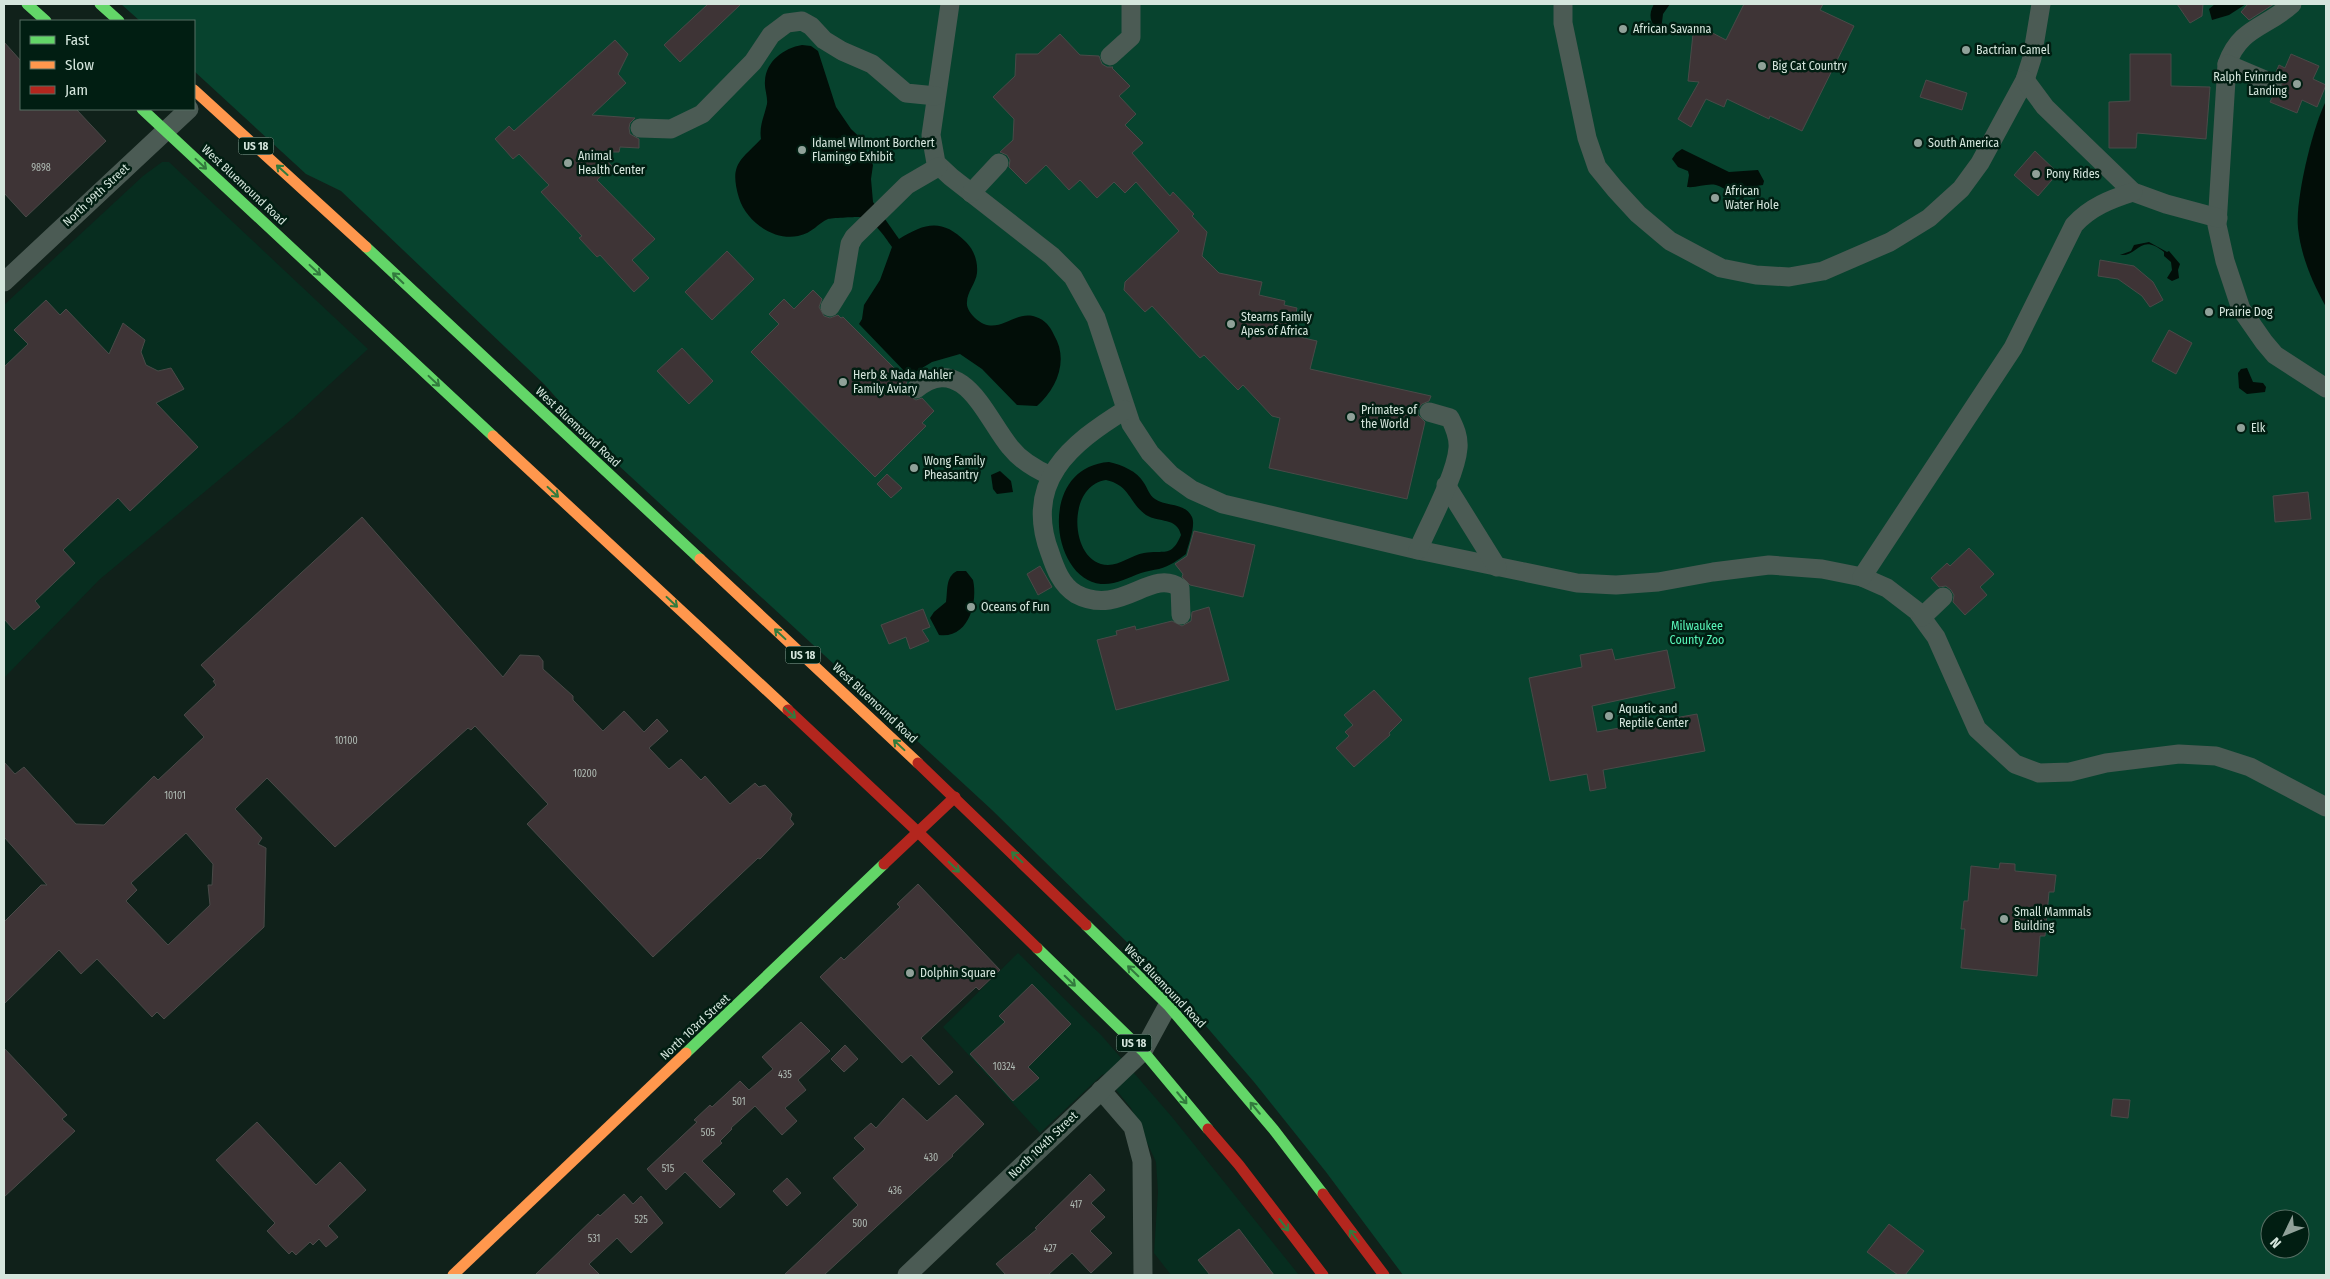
<svg xmlns="http://www.w3.org/2000/svg" width="2330" height="1279" font-family="'Fira Sans Condensed',sans-serif">
<style>
.built{fill:#072d1f}
.green{fill:#07432e;fill-rule:evenodd}
.water{fill:#020e08;fill-rule:evenodd}
.building{fill:#3e3436;stroke:#494a48;fill-rule:evenodd}
.lines{fill:none;stroke-linecap:round;stroke-linejoin:round}
.street{stroke:#4b5b54;stroke-width:19}
.fast{stroke:#63d668;stroke-width:11}
.slow{stroke:#ff974d;stroke-width:11}
.jam{stroke:#b3261e;stroke-width:11}
.oneway{stroke:#327a3d}
.poi-dot{fill:#90a199;stroke:#011e12;stroke-width:2}
.labels{text-anchor:middle;stroke-width:5;stroke-linejoin:round;paint-order:stroke}
.number-label{font-size:10px;fill:#afbab3}
.shield{fill:#011e12;stroke:#95aaa0;stroke-width:1}
.shield-label{font-size:11px;font-weight:bold;fill:#d5e6dd}
.poi-label{font-size:12px;fill:#d5e6dd;stroke:#011e12;text-anchor:start}
.street-label{font-size:12px;fill:#d5e6dd;stroke:#011e12}
.park-label{font-size:12px;fill:#59f7ba;stroke:#011e12}
</style>
<rect width="100%" height="100%" fill="#10211a"/>
<!-- built -->
<g class="built">
<path d="M162,162H169L368,349L293,418L99,580L4,678V305L143,176Z"/>
<path d="M1018,953L1102,1036L1172,1117L1299,1275H1171L1154,1253L1158,1192L1156,1162L1131,1108L1103,1074L1040,1133L943,1027Z"/>
</g>
<!-- green -->
<path class="green" d="M121,4H2326V1275H1403L1326,1172L1254,1082L1199,1018L1136,951L992,810L617,464L593,439L544,384L341,191L306,174L194,71V21H140ZM2270,1219H2300V1249H2270Z"/>
<!-- water -->
<g class="water">
<path d="M1654,4H1670L1663,14L1661,30L1658,31C1650,22 1648,15 1654,4Z"/>
<path d="M2215,4H2246L2229,15L2212,20L2209,9Z"/>
<path d="M802,45L811,46L818,51L836,107L851,129L868,145L866,151L873,165L871,179L873,202L899,239C925,223 942,218 966,242C974,250 978,261 977,273C976,283 967,292 967,302C966,308 971,314 975,318C998,339 1013,309 1036,317C1045,320 1050,326 1054,335C1069,360 1057,388 1037,406L1017,405L982,369L960,354L932,362L909,376L859,324L862,319L864,305L880,280L892,247C884,236 874,219 859,217C854,217 831,218 828,219C818,223 813,233 798,236C773,241 746,221 739,198C729,164 740,161 761,139C759,126 764,117 767,104C768,97 764,88 765,81C766,61 784,48 802,45Z"/>
<path d="M2326,101V307C2312,282 2301,256 2298,228C2295,199 2313,126 2326,101Z"/>
<path d="M1682,149L1729,172L1758,170L1764,181L1763,185L1756,186L1752,192L1743,198C1732,196 1726,188 1716,185C1707,183 1697,188 1687,187L1689,175L1688,171L1678,167L1672,159L1676,153Z"/>
<path d="M2149,242L2167,252L2169,251L2180,264L2178,270L2179,278L2172,281L2167,278L2172,270L2171,262L2164,256V252C2140,232 2138,257 2120,255L2131,251L2134,245Z"/>
<path d="M2247,368L2253,382L2263,383L2266,387L2265,392L2247,394L2239,388L2238,373L2241,369Z"/>
<path d="M1109,462C1122,465 1137,471 1144,483C1148,489 1149,495 1155,499C1166,507 1185,502 1192,517C1196,526 1188,545 1186,554C1178,560 1170,566 1159,569C1153,570 1147,571 1141,573C1127,578 1116,585 1101,584C1050,579 1037,467 1109,462ZM1106,480C1130,485 1129,503 1146,515C1159,523 1177,517 1181,535C1171,559 1163,549 1144,553C1132,555 1120,565 1108,565C1070,565 1065,486 1106,480Z"/>
<path d="M1000,471L1011,481L1013,492L997,494L993,489L991,475Z"/>
<path d="M957,571H966L973,580C978,602 969,639 939,635L930,618L934,612L946,602C948,591 945,577 957,571Z"/>
</g>
<!-- building -->
<g class="building">
<path d="M708,4H741L680,62L664,45Z"/>
<path d="M1744,4H1823L1820,10L1854,26L1802,131L1770,116L1769,119L1727,99L1724,107L1706,99L1691,127L1678,119L1699,82L1688,81L1693,34L1703,28L1726,40Z"/>
<path d="M2177,4H2203L2202,16L2190,23Z"/>
<path d="M2248,4H2274L2249,20L2241,12Z"/>
<path d="M1060,34L1080,55L1099,56L1102,64L1107,67H1113L1112,68L1130,86L1119,96L1136,114L1125,125L1143,143L1132,153L1170,196L1173,192L1194,214L1192,216L1207,232L1202,256L1219,273L1262,282L1259,295L1285,301L1284,305L1297,308L1291,335L1317,341L1310,369L1431,396L1429,401L1422,404L1418,409V415L1425,422L1407,499L1269,468L1280,418L1272,416L1243,385L1238,390L1204,355L1200,358L1152,306L1145,312L1124,290L1125,282L1179,231L1136,182L1125,193L1114,182L1097,198L1080,180L1069,190L1046,165L1026,184L1009,167L1010,160L1007,155L1000,152L1013,140L1014,119L993,97L1015,76L1016,54H1038Z"/>
<path d="M615,40L628,54L618,74L626,83L592,115L635,118L630,123L629,128L630,134L639,139V148L620,147L619,152H599L612,166L597,180L655,239L632,260L649,278L634,292L600,255L597,257L579,238L582,236L541,192L549,185L519,154L513,159L495,139L509,126L514,131Z"/>
<path d="M4,42L21,61V109H76L106,141L26,217L4,193Z"/>
<path d="M2130,54H2171V86L2210,87L2206,139L2137,133L2136,148H2109V102L2130,101Z"/>
<path d="M2291,54L2319,66L2313,79L2326,85L2317,107L2302,100L2297,113L2270,102L2274,94L2282,87L2281,77L2276,72L2279,65L2285,68Z"/>
<path d="M1926,80L1967,93L1962,110L1920,97Z"/>
<path d="M2035,151L2058,173L2038,196L2014,175Z"/>
<path d="M727,251L754,279L712,320L685,292Z"/>
<path d="M2100,260L2134,266L2153,282L2163,300L2150,307L2142,296L2118,279L2098,276Z"/>
<path d="M813,290L822,299L819,307L824,316L830,318L838,315L841,318L843,317L907,381L905,389L907,395L916,400L922,398L934,411L922,423L926,426L875,477L751,352L779,324L769,314L784,299L794,309Z"/>
<path d="M46,300L60,315L66,309L109,354L123,323L145,340L141,352L146,365L158,371L171,368L184,389L156,403L198,447L130,511L118,498L63,550L75,563L35,601L40,607L14,630L4,619V367L28,344L14,330Z"/>
<path d="M2169,330L2192,343L2176,374L2152,361Z"/>
<path d="M682,348L713,381L689,404L657,371Z"/>
<path d="M887,474L902,488L891,498L877,484Z"/>
<path d="M2308,492L2311,519L2275,522L2273,496Z"/>
<path d="M362,517L503,677L520,655L539,656L543,661V669L573,696V700L603,731L624,711L644,732L657,719L668,731L649,748L669,769L681,759L701,780L705,776L730,804L755,783L759,787L765,785L792,814L790,819L794,824L760,859L758,858L653,957L527,824L548,804L475,726L471,730L468,728L335,847L267,778L235,809L262,838L258,844L266,848L264,927L164,1019L157,1012L152,1017L97,959L81,974L59,950L4,1004V922L41,885H47L4,837V762L15,774L24,767L76,824L104,825L154,776L158,780L204,737L184,715L216,685L213,681L215,680L201,665ZM186,833L213,864L212,885H208L210,905L168,945L126,901L137,890L131,883Z"/>
<path d="M1194,531L1255,545L1243,597L1190,585L1182,577L1183,574L1175,564L1187,556Z"/>
<path d="M1969,548L1994,574L1980,587L1987,595L1965,615L1953,602L1954,595L1951,590L1946,586L1939,587L1931,578L1947,563L1950,566Z"/>
<path d="M1040,566L1052,587L1038,595L1027,574Z"/>
<path d="M1209,607L1229,680L1116,710L1097,640L1117,635L1116,631L1135,626L1136,630L1172,621L1182,626L1191,621L1192,612Z"/>
<path d="M923,609L930,627L922,630L929,641L910,649L906,637L889,644L881,625Z"/>
<path d="M1612,649L1615,660L1667,650L1675,688L1592,706L1597,732L1697,714L1705,751L1603,770L1606,788L1590,791L1587,774L1550,781L1529,678L1582,667L1580,655Z"/>
<path d="M1374,690L1402,720L1389,733L1390,735L1354,767L1336,748L1349,736L1345,732L1353,725L1344,715Z"/>
<path d="M2000,863L2015,864V871L2056,875L2054,892H2049L2045,936H2040L2037,976L1961,968L1965,929H1961L1964,901H1968L1971,866L1999,869Z"/>
<path d="M918,884L1000,970L979,990L976,987L921,1038L953,1072L939,1085L911,1055L902,1063L820,977L841,957L844,960L900,907L897,904Z"/>
<path d="M1032,984L1071,1024L1028,1067L1039,1078L1013,1101L970,1054L1005,1022L999,1016Z"/>
<path d="M801,1022L830,1051L798,1080L806,1090L785,1108L797,1121L782,1135L755,1106L731,1128L732,1129L720,1141L722,1143L702,1161L735,1194L720,1208L685,1172L666,1190L647,1169L697,1122L694,1120L710,1105L712,1107L740,1081L749,1090L773,1069L762,1057Z"/>
<path d="M845,1045L858,1059L844,1072L831,1059Z"/>
<path d="M4,1048L67,1115L62,1119L75,1131L4,1197Z"/>
<path d="M956,1095L984,1124L952,1155L953,1156L824,1275H784L858,1205L833,1178L865,1149L854,1138L871,1123L876,1128L903,1098L927,1121Z"/>
<path d="M2113,1099L2130,1100L2128,1118L2111,1116Z"/>
<path d="M257,1122L316,1185L340,1162L366,1190L328,1226L338,1237L326,1247L319,1239L313,1245L310,1242L296,1255L292,1251L289,1254L267,1231L275,1223L216,1160Z"/>
<path d="M1090,1174L1105,1190L1091,1203L1105,1217L1090,1231L1112,1253L1091,1273L1072,1253L1048,1275H1006L996,1264L1037,1229L1035,1228Z"/>
<path d="M787,1178L801,1193L787,1206L773,1191Z"/>
<path d="M624,1194L633,1204L641,1196L663,1223L631,1253L617,1238L589,1264L600,1275H535L598,1214L600,1216Z"/>
<path d="M1889,1224L1924,1251L1905,1275H1898L1867,1252Z"/>
<path d="M1239,1229L1274,1275H1210L1198,1260Z"/>
</g>
<g class="lines">
<!-- street -->
<g class="street">
<path d="M950,4L931,135L936,163L951,177L1052,256L1073,277L1096,318L1131,424L1150,453L1171,475L1192,490L1223,504L1418,550L1577,583L1616,585L1658,582L1713,572L1769,565L1822,569L1862,577L1887,588L1917,611L1936,637L1977,729L2015,764L2039,773L2070,772L2106,763L2179,754L2216,756L2250,767L2326,807"/>
<path d="M1563,4V23L1587,138L1597,167L1615,189L1638,214L1670,241L1721,268L1756,275L1789,277L1823,271L1890,242L1929,218L1961,189L1980,163L2025,80L2032,58L2041,4"/>
<path d="M2292,4C2266,28 2240,27 2227,64L2217,225L2225,261L2241,309L2264,342L2275,355L2326,388"/>
<path d="M1110,56L1131,37V4"/>
<path d="M2227,64L2272,83"/>
<path d="M2025,80L2045,107L2133,192L2166,204L2218,218"/>
<path d="M640,128L671,129L702,114L753,62L771,35L787,23L802,21L811,26L824,40L842,51L872,64L906,93L936,96"/>
<path d="M971,193L999,163"/>
<path d="M4,282L189,109"/>
<path d="M830,307L843,286L850,244L854,237L907,185L938,167"/>
<path d="M916,389C963,351 986,418 1010,447C1021,461 1035,469 1051,476"/>
<path d="M1125,410C1070,444 1023,482 1050,553C1055,568 1061,585 1076,594C1121,618 1151,567 1180,588L1181,615"/>
<path d="M1446,485L1497,567"/>
<path d="M1418,550C1429,524 1456,475 1458,448C1459,437 1455,428 1450,418L1429,412"/>
<path d="M1862,577L2013,348L2074,225C2090,207 2111,199 2133,192"/>
<path d="M1922,617L1943,597"/>
<path d="M1101,1090L1133,1127L1142,1161L1143,1275"/>
<path d="M907,1275L1143,1051L1168,1005"/>
</g>
<!-- fast -->
<g class="fast">
<path d="M27,4L46,21"/>
<path d="M100,4L119,21"/>
<path d="M142,109L493,436"/>
<path d="M366,247L700,559"/>
<path d="M1086,925L1168,1005L1274,1130L1323,1194"/>
<path d="M1037,948L1143,1051L1208,1129"/>
<path d="M686,1053L884,864"/>
</g>
<!-- slow -->
<g class="slow">
<path d="M194,90L366,247"/>
<path d="M493,436L788,710"/>
<path d="M700,559L918,763"/>
<path d="M453,1275L686,1053"/>
</g>
<!-- jam -->
<g class="jam">
<path d="M788,710L919,833L1037,948"/>
<path d="M918,763L1086,925"/>
<path d="M884,864L955,797"/>
<path d="M1208,1129L1239,1165L1323,1275"/>
<path d="M1323,1194L1384,1275"/>
</g>
</g>
<!-- one-way arrows -->
<defs><path id="oneway-shaft" d="M-6 0H5M1.5-3L5.5 0L1.5 3" fill="none" stroke-width="1.6" stroke-linecap="round" stroke-linejoin="round" transform="scale(1.25)"/></defs>
<g class="oneway">
<use href="#oneway-shaft" transform="translate(201 164) rotate(43)"/>
<use href="#oneway-shaft" transform="translate(282 170) rotate(-138)"/>
<use href="#oneway-shaft" transform="translate(315 270) rotate(43)"/>
<use href="#oneway-shaft" transform="translate(398 278) rotate(-136)"/>
<use href="#oneway-shaft" transform="translate(434 381) rotate(43)"/>
<use href="#oneway-shaft" transform="translate(553 492) rotate(43)"/>
<use href="#oneway-shaft" transform="translate(672 602) rotate(43)"/>
<use href="#oneway-shaft" transform="translate(780 634) rotate(-137)"/>
<use href="#oneway-shaft" transform="translate(790 713) rotate(43)"/>
<use href="#oneway-shaft" transform="translate(899 745) rotate(-137)"/>
<use href="#oneway-shaft" transform="translate(1017 857) rotate(-136)"/>
<use href="#oneway-shaft" transform="translate(954 867) rotate(44)"/>
<use href="#oneway-shaft" transform="translate(1133 971) rotate(-136)"/>
<use href="#oneway-shaft" transform="translate(1070 981) rotate(44)"/>
<use href="#oneway-shaft" transform="translate(1182 1098) rotate(50)"/>
<use href="#oneway-shaft" transform="translate(1255 1108) rotate(-130)"/>
<use href="#oneway-shaft" transform="translate(1284 1225) rotate(52)"/>
<use href="#oneway-shaft" transform="translate(1354 1236) rotate(-127)"/>
</g>
<!-- markers -->
<g class="poi-dot">
<circle cx="1623" cy="29" r="5"/>
<circle cx="1966" cy="50" r="5"/>
<circle cx="1762" cy="66" r="5"/>
<circle cx="2297" cy="84" r="5"/>
<circle cx="1918" cy="143" r="5"/>
<circle cx="802" cy="150" r="5"/>
<circle cx="568" cy="163" r="5"/>
<circle cx="2036" cy="174" r="5"/>
<circle cx="1715" cy="198" r="5"/>
<circle cx="2209" cy="312" r="5"/>
<circle cx="1231" cy="324" r="5"/>
<circle cx="843" cy="382" r="5"/>
<circle cx="1351" cy="417" r="5"/>
<circle cx="2241" cy="428" r="5"/>
<circle cx="914" cy="468" r="5"/>
<circle cx="971" cy="607" r="5"/>
<circle cx="1609" cy="716" r="5"/>
<circle cx="2004" cy="919" r="5"/>
<circle cx="910" cy="973" r="5"/>
</g>
<g class="labels">
<!-- number labels -->
<g class="number-label">
<text x="41" y="171">9898</text>
<text x="346" y="744">10100</text>
<text x="585" y="777">10200</text>
<text x="175" y="799">10101</text>
<text x="1004" y="1070">10324</text>
<text x="785" y="1078">435</text>
<text x="739" y="1105">501</text>
<text x="708" y="1136">505</text>
<text x="931" y="1161">430</text>
<text x="668" y="1172">515</text>
<text x="895" y="1194">436</text>
<text x="1076" y="1208">417</text>
<text x="641" y="1223">525</text>
<text x="860" y="1227">500</text>
<text x="594" y="1242">531</text>
<text x="1050" y="1252">427</text>
</g>
<!-- shield labels -->
<g class="shield">
<rect x="238.5" y="137.5" width="35" height="17" rx="4"/>
<rect x="785.5" y="646.5" width="35" height="17" rx="4"/>
<rect x="1116.5" y="1034.5" width="35" height="17" rx="4"/>
</g>
<g class="shield-label">
<text x="256" y="150">US 18</text>
<text x="803" y="659">US 18</text>
<text x="1134" y="1047">US 18</text>
</g>
<!-- poi labels -->
<g class="poi-label">
<text x="1633" y="33">African Savanna</text>
<text x="1976" y="54">Bactrian Camel</text>
<text x="1772" y="70">Big Cat Country</text>
<text x="2287" y="81" text-anchor="end">Ralph Evinrude<tspan x="2287" dy="14">Landing</tspan></text>
<text x="812" y="147">Idamel Wilmont Borchert<tspan x="812" dy="14">Flamingo Exhibit</tspan></text>
<text x="1928" y="147">South America</text>
<text x="578" y="160">Animal<tspan x="578" dy="14">Health Center</tspan></text>
<text x="2046" y="178">Pony Rides</text>
<text x="1725" y="195">African<tspan x="1725" dy="14">Water Hole</tspan></text>
<text x="2219" y="316">Prairie Dog</text>
<text x="1241" y="321">Stearns Family<tspan x="1241" dy="14">Apes of Africa</tspan></text>
<text x="853" y="379">Herb &amp; Nada Mahler<tspan x="853" dy="14">Family Aviary</tspan></text>
<text x="1361" y="414">Primates of<tspan x="1361" dy="14">the World</tspan></text>
<text x="2251" y="432">Elk</text>
<text x="924" y="465">Wong Family<tspan x="924" dy="14">Pheasantry</tspan></text>
<text x="981" y="611">Oceans of Fun</text>
<text x="1619" y="713">Aquatic and<tspan x="1619" dy="14">Reptile Center</tspan></text>
<text x="2014" y="916">Small Mammals<tspan x="2014" dy="14">Building</tspan></text>
<text x="920" y="977">Dolphin Square</text>
</g>
<!-- street labels -->
<g class="street-label">
<text transform="translate(244 185) rotate(43)" y="4">West Bluemound Road</text>
<text transform="translate(96 195) rotate(-43)" y="4">North 99th Street</text>
<text transform="translate(578 427) rotate(43)" y="4">West Bluemound Road</text>
<text transform="translate(875 703) rotate(43)" y="4">West Bluemound Road</text>
<text transform="translate(1165 986) rotate(46)" y="4">West Bluemound Road</text>
<text transform="translate(695 1027) rotate(-43)" y="4">North 103rd Street</text>
<text transform="translate(1043 1145) rotate(-44)" y="4">North 104th Street</text>
</g>
<!-- park labels -->
<g class="park-label">
<text x="1697" y="630">Milwaukee<tspan x="1697" dy="14">County Zoo</tspan></text>
</g>
</g>
<!-- border -->
<rect width="2330" height="1279" fill="none" stroke="#d5e6dd" stroke-width="10"/>
<!-- legend -->
<rect x="20" y="20" width="175" height="90" fill="#011e12" stroke="#566e63"/>
<rect x="30" y="36" width="25" height="8" fill="#63d668" stroke="#566e63"/>
<text x="65" y="45" font-size="15" fill="#d5e6dd">Fast</text>
<rect x="30" y="61" width="25" height="8" fill="#ff974d" stroke="#566e63"/>
<text x="65" y="70" font-size="15" fill="#d5e6dd">Slow</text>
<rect x="30" y="86" width="25" height="8" fill="#b3261e" stroke="#566e63"/>
<text x="65" y="95" font-size="15" fill="#d5e6dd">Jam</text>
<!-- north arrow -->
<g transform="translate(2285 1234) rotate(227)"><circle r="24" fill="#011e12" stroke="#566e63"/>
<path d="M0-4L9 19L0 12L-9 19Z" fill="#90a199"/>
<text y="-8" font-size="14" font-weight="bold" text-anchor="middle" fill="#d5e6dd">N</text>
</g>
</svg>
